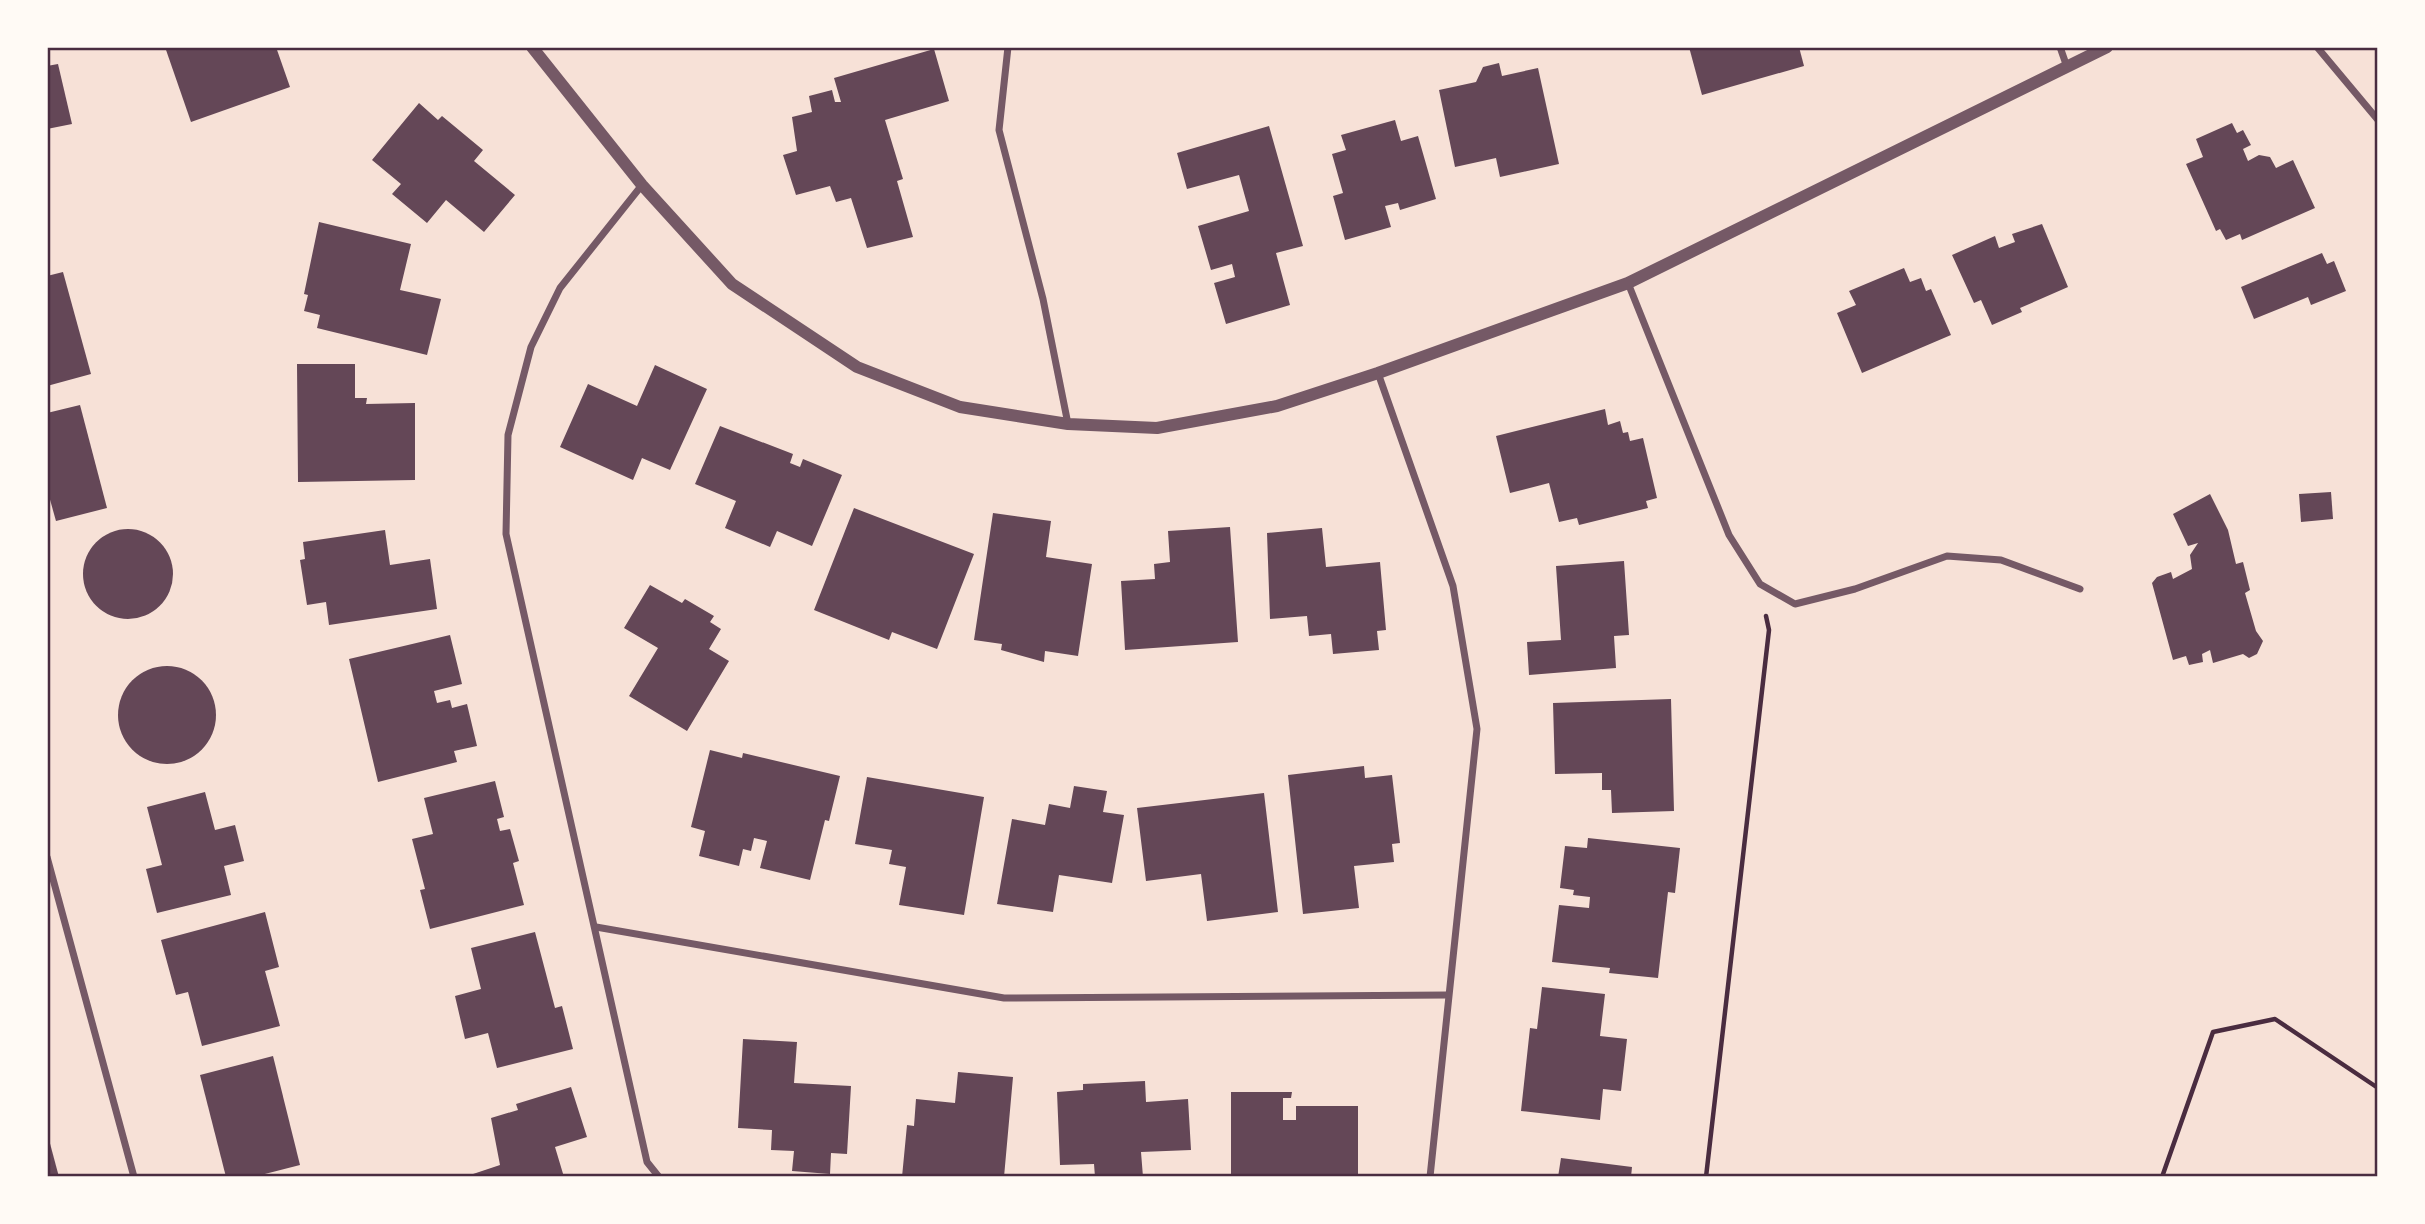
<svg xmlns="http://www.w3.org/2000/svg" width="2425" height="1224" font-family="Montserrat,sans-serif">
<style>
.building{fill:#644757}
.lines{fill:none;stroke-linecap:round;stroke-linejoin:round}
.path{stroke:#4a2c40;stroke-width:4.5}
.minor{stroke:#755966;stroke-width:7}
.tertiary{stroke:#755966;stroke-width:12}
.neatline{fill:none;stroke:#4a2c40;stroke-width:2.5}
</style>
<rect width="100%" height="100%" fill="#f7e1d7"/>
<!-- building -->
<g class="building">
<path d="M165,47H276L290,87L191,122Z"/>
<path d="M1689,47H1799L1804,66L1702,95Z"/>
<path d="M934,49L949,101L885,120L903,179L897,181L913,237L867,248L851,198L836,202L830,186L796,195L783,155L797,151L792,117L812,112L809,96L832,90L835,102H841L834,78Z"/>
<path d="M1499,63L1502,76L1538,68L1559,164L1500,177L1496,158L1455,167L1439,90L1476,82L1483,67Z"/>
<path d="M58,64L72,124L47,129V66Z"/>
<path d="M419,103L438,120L442,116L483,150L474,161L515,195L484,232L446,200L427,223L392,194L401,184L372,160Z"/>
<path d="M1395,120L1401,141L1418,136L1436,199L1400,210L1398,203L1385,206L1391,227L1345,240L1333,196L1343,193L1332,154L1346,150L1341,135Z"/>
<path d="M2232,123L2237,133L2243,130L2251,145L2243,149L2248,161L2259,155L2270,157L2276,168L2293,160L2315,208L2242,240L2240,234L2226,240L2220,229L2216,231L2186,164L2203,157L2196,139Z"/>
<path d="M1269,126L1303,246L1276,253L1290,305L1226,324L1214,283L1235,277L1232,264L1211,270L1198,226L1249,211L1239,175L1187,189L1177,153Z"/>
<path d="M319,222L411,244L400,290L441,299L427,355L317,328L320,315L304,311L308,295L304,294Z"/>
<path d="M2042,224L2068,287L2020,308L2022,312L1992,325L1981,300L1974,303L1952,255L1995,236L1999,248L2015,242L2012,234Z"/>
<path d="M2322,253L2327,264L2334,261L2346,291L2311,305L2308,297L2254,319L2241,287Z"/>
<path d="M1904,268L1910,282L1921,278L1926,291L1931,289L1951,335L1862,373L1837,313L1856,305L1849,291Z"/>
<path d="M63,272L91,374L47,386V276Z"/>
<path d="M297,364H355V398H367L366,404L415,403V480L298,482Z"/>
<path d="M655,365L707,389L670,470L642,458L633,480L560,447L588,384L637,406Z"/>
<path d="M80,405L107,508L56,521L47,489V413Z"/>
<path d="M1605,409L1608,425L1620,421L1623,433L1628,432L1630,441L1643,438L1657,498L1646,501L1648,508L1579,525L1577,518L1559,522L1549,483L1510,493L1496,436Z"/>
<path d="M720,426L793,454L790,463L800,467L803,459L842,475L812,546L777,531L770,547L725,528L736,501L695,484Z"/>
<path d="M2331,492L2333,519L2301,522L2299,494Z"/>
<path d="M2210,494L2228,530L2236,564L2243,562L2250,590L2245,593L2256,631L2263,641L2257,654L2249,658L2243,654L2213,663L2210,650L2202,654L2203,662L2189,665L2186,656L2173,660L2152,583L2157,577L2171,572L2173,579L2192,569L2190,555L2198,543L2188,546L2173,514Z"/>
<path d="M854,508L974,554L937,649L892,632L889,640L814,610Z"/>
<path d="M993,513L1051,521L1046,557L1092,564L1078,656L1045,651L1044,662L1001,650L1002,644L974,640Z"/>
<path d="M1230,527L1238,642L1125,650L1121,581L1155,579L1154,564L1170,562L1168,531Z"/>
<path d="M1322,528L1326,567L1380,562L1386,630L1377,631L1379,650L1333,654L1331,634L1309,636L1307,616L1270,619L1267,533Z"/>
<circle cx="128" cy="574" r="45"/>
<path d="M385,530L390,565L430,559L437,609L329,625L326,602L307,605L300,560L305,559L303,542Z"/>
<path d="M1624,561L1629,635L1614,636L1616,668L1529,675L1527,642L1561,640L1556,566Z"/>
<path d="M650,585L682,603L685,599L714,616L710,622L721,629L709,649L729,661L687,731L629,696L658,648L624,628Z"/>
<path d="M450,635L462,684L434,691L437,703L450,700L452,708L467,704L477,746L454,751L457,762L378,782L349,659Z"/>
<circle cx="167" cy="715" r="49"/>
<path d="M1671,699L1674,811L1612,813L1611,790H1602V773L1555,774L1553,703Z"/>
<path d="M710,750L742,758L743,753L840,776L829,821L825,820L810,880L760,868L767,841L754,838L751,851L743,849L739,866L699,856L705,831L691,827Z"/>
<path d="M1364,766L1365,778L1392,775L1400,843L1392,844L1394,862L1354,866L1359,908L1303,914L1288,775Z"/>
<path d="M867,777L984,797L964,915L899,905L906,867L889,864L892,850L855,844Z"/>
<path d="M495,781L504,817L497,819L500,831L510,829L519,861L513,863L524,905L430,929L420,890L425,889L412,839L433,834L424,798Z"/>
<path d="M1074,786L1107,791L1103,812L1124,815L1112,883L1059,875L1053,912L997,904L1012,819L1045,825L1049,804L1070,808Z"/>
<path d="M205,792L215,830L235,825L244,861L224,866L231,895L157,913L146,869L162,865L147,807Z"/>
<path d="M1264,793L1278,912L1207,921L1201,874L1146,881L1137,808Z"/>
<path d="M1588,838L1680,848L1675,893L1668,892L1658,978L1609,973L1610,968L1552,962L1559,905L1589,908L1590,897L1573,895L1574,890L1560,888L1565,846L1587,848Z"/>
<path d="M265,912L279,967L265,971L280,1026L202,1046L188,992L176,995L161,940Z"/>
<path d="M535,932L555,1008L562,1006L573,1049L497,1068L488,1033L465,1039L455,996L481,989L471,948Z"/>
<path d="M1542,987L1605,994L1600,1036L1627,1039L1621,1091L1603,1089L1600,1120L1521,1111L1530,1028L1537,1029Z"/>
<path d="M743,1039L797,1042L794,1083L851,1086L847,1154L831,1153L830,1174L792,1171L794,1151L771,1150L772,1130L738,1128Z"/>
<path d="M273,1056L300,1165L253,1177H226L200,1075Z"/>
<path d="M958,1072L1013,1077L1004,1177H902L907,1125L914,1126L916,1099L955,1103Z"/>
<path d="M1145,1081L1146,1102L1188,1099L1191,1150L1141,1152L1143,1177H1095L1094,1164L1060,1165L1057,1092L1083,1090V1084Z"/>
<path d="M571,1087L587,1137L555,1147L564,1177H474L473,1174L500,1165L491,1118L518,1110L516,1104Z"/>
<path d="M1231,1092H1292L1291,1098H1283V1120H1296V1106H1358V1177H1231Z"/>
<path d="M47,1136H48L59,1177H47Z"/>
<path d="M1561,1158L1632,1167L1631,1177H1558Z"/>
</g>
<g class="lines">
<!-- path -->
<g class="path">
<path d="M1706,1177L1769,630L1766,616"/>
<path d="M2162,1177L2213,1032L2275,1019L2378,1088"/>
</g>
<!-- minor -->
<g class="minor">
<path d="M1008,47L999,130L1043,299L1068,424"/>
<path d="M2060,47L2067,67"/>
<path d="M2317,47L2378,120"/>
<path d="M642,185L560,288L531,347L508,435L506,534L647,1162L659,1177"/>
<path d="M1628,283L1729,535L1760,584L1795,604L1855,589L1947,556L2001,560L2080,589"/>
<path d="M1378,373L1453,586L1477,729L1430,1177"/>
<path d="M47,857L134,1177"/>
<path d="M596,927L1004,998L1447,995"/>
</g>
<!-- tertiary -->
<path class="tertiary" d="M532,47L642,185L732,284L857,367L960,407L1068,424L1157,428L1277,406L1378,373L1628,283L2107,47"/>
</g>
<!-- border -->
<rect width="2425" height="1224" fill="none" stroke="#fffaf5" stroke-width="98"/>
<rect x="49" y="49" width="2327" height="1126" class="neatline"/>
</svg>
